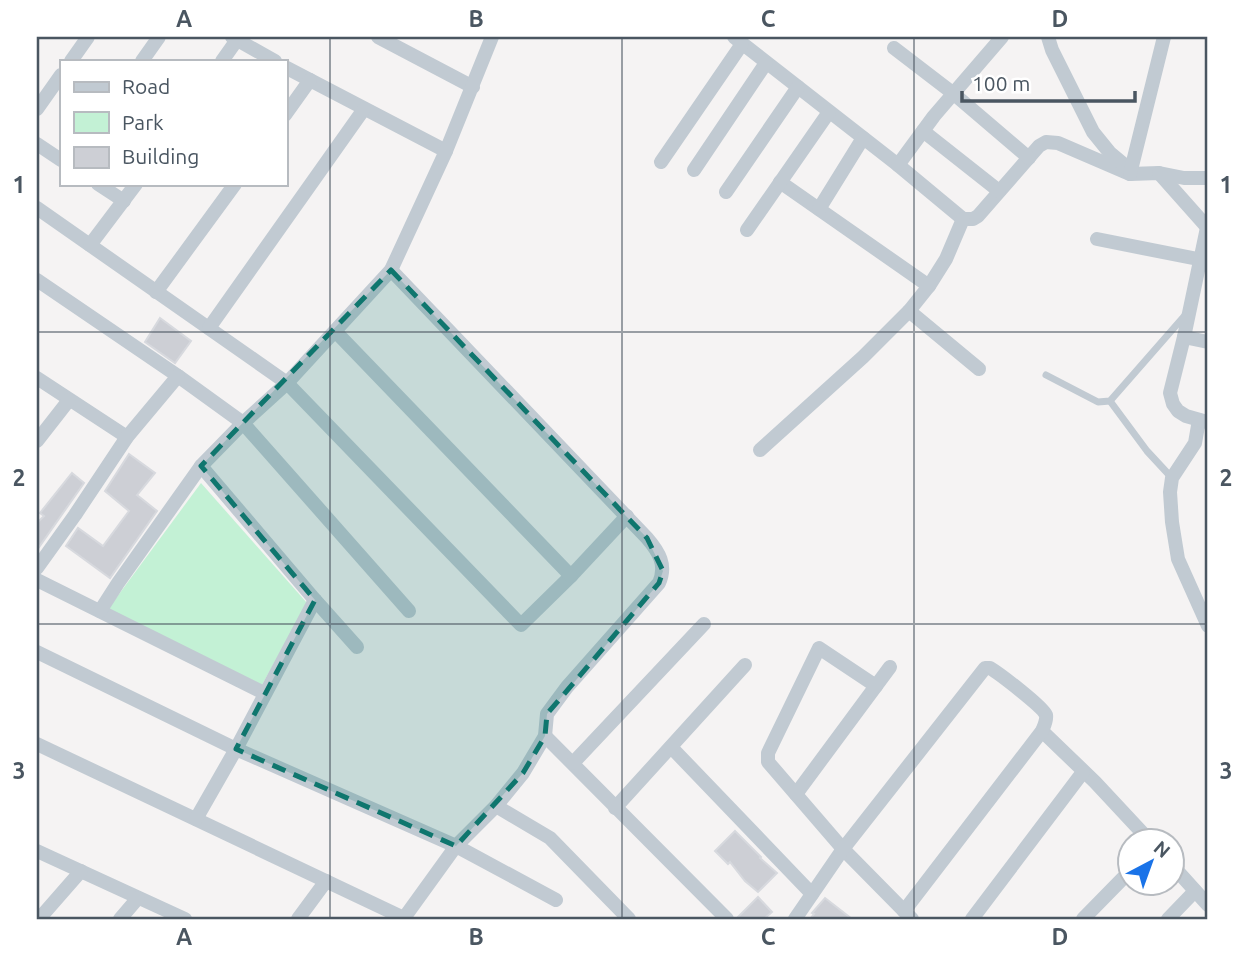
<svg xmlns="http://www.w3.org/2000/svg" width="1245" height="956" font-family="Ubuntu,sans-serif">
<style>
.green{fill:#c3f1d5}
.building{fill:#cdcfd5;stroke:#d7d9de;stroke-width:2}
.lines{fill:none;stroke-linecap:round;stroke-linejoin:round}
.service{stroke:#c1cad2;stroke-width:7}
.minor{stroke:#c1cad2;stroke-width:14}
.marked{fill:#0f766e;fill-opacity:0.2;stroke:#0f766e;stroke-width:5;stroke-dasharray:14 9;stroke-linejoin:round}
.grid{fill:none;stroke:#4a5661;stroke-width:2;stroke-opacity:0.55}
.neatline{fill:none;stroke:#4a5661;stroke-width:2.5}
.grid-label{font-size:23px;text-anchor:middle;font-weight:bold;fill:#4a5661}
</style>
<rect width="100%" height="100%" fill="#f5f3f3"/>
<!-- green -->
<path class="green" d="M201,483L307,603L262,685L108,609Z"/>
<!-- building -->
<g class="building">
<path d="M160,318L191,341L175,363L145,342Z"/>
<path d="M129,454L155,473L137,495L157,511L110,578L66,546L78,528L103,546L129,511L105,491Z"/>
<path d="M72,473L84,483L37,550V523L44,516L40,513Z"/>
<path d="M735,831L761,857L760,858L777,873L758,892L745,881L730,862L728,864L715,851Z"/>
<path d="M758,897L772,912L764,919H736Z"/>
<path d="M825,898L852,919H810L814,914L812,913Z"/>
</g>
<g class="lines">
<!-- service -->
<g class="service">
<path d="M1046,375L1098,402L1110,401L1187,313"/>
<path d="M1110,401L1147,451L1172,478"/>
</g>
<!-- minor -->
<g class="minor">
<path d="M232,37L275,61"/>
<path d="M378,37L473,87"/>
<path d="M734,37L898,165L963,219H973L978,216L1039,146L1046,142L1058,143L1130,174L1159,173L1184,178H1208"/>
<path d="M1048,37L1052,50L1093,132L1110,153L1128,168"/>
<path d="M894,48L954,94L1029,158"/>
<path d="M71,61L88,37"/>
<path d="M142,61L159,37"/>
<path d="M222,61L239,37"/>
<path d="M285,67L446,151"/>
<path d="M37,109L61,75"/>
<path d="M285,115L310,80"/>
<path d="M923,131L999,191"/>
<path d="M37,144L61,160"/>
<path d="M661,162L742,44"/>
<path d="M898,165L934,116L1002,37"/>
<path d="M694,170L766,63"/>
<path d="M1159,173L1207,227"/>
<path d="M1130,174L1164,37"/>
<path d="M780,182L929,286"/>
<path d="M98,184L124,201"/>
<path d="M726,192L798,87"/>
<path d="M37,208L287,383L521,625L571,576L627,516"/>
<path d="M819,209L863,138"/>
<path d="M747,230L829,112"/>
<path d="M1097,239L1208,261"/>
<path d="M90,245L136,184"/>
<path d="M391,270L647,538C659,552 667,565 659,583L567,687L547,714L545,736L523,773L496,806L456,846L404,918"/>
<path d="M37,280L178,376L243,423L409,611"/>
<path d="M156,292L235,184"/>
<path d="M909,311L979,369"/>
<path d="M209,328L364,109"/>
<path d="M335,331L571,576"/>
<path d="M1184,337L1208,223"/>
<path d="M37,378L127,437"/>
<path d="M1199,420L1195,443L1172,478L1170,492L1172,522L1178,559L1208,626"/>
<path d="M1207,422L1186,416L1178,411L1173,404L1170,393L1184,337L1208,342"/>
<path d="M37,441L69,400"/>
<path d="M760,450L863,357L909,311L929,286L946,259L963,219"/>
<path d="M201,466L315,600L357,647"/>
<path d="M37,568L75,515L127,437L178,376"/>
<path d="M37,580L264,693"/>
<path d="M100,611L118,583L201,466L243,423L287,383L391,270L446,151L492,37"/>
<path d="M37,652L236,749L456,846L556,900"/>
<path d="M876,686L819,648L768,753V762L843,849L912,919"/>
<path d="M1042,731L1095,782L1150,841"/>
<path d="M545,736L727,919"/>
<path d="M37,744L406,919"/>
<path d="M671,747L812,894"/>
<path d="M573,763L704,624"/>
<path d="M796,794L890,667"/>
<path d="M496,806L550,838L629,919"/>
<path d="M615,808L745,665"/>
<path d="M196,819L236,749L315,600"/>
<path d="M37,851L185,919"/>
<path d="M1172,865L1208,905"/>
<path d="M39,919L81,871"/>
<path d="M120,919L138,898"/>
<path d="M298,919L326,881"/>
<path d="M795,919L843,849L985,668H990C1000,674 1043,707 1046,715C1047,721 1044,726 1042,731L904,911"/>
<path d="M972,919L1083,772"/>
<path d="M1083,919L1130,871"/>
<path d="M1168,919L1195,891"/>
</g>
</g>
<!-- marked area -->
<path class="marked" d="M391,270L647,538L663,571L659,583L547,714L545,736L523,773L456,846L236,749L315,600L201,466Z"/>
<!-- grid -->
<path class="grid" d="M330,37V919M622,37V919M914,37V919M37,332H1208M37,624H1208"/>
<!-- border -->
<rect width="1245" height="956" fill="none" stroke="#ffffff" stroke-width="77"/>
<!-- legend -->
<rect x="60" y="60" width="228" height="126" fill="#ffffff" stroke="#b7bbc0" stroke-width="2"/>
<rect x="74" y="82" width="35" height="10" fill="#c1cad2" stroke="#b7bbc0" stroke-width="2"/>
<text x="122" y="94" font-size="21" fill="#4a5661">Road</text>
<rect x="74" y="112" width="35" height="21" fill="#c3f1d5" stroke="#b7bbc0" stroke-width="2"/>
<text x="122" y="130" font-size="21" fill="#4a5661">Park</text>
<rect x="74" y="147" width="35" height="21" fill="#cdcfd5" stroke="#b7bbc0" stroke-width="2"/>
<text x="122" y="164" font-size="21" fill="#4a5661">Building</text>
<!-- north arrow -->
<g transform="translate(1151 862) rotate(41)"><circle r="33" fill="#ffffff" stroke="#b7bbc0" stroke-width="2"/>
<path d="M0-5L12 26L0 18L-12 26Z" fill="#1a73e8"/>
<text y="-10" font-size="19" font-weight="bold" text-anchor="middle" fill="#4a5661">N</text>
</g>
<!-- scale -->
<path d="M962 91v10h173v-10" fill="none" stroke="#4a5661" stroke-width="3.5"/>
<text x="972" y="91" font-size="21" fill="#4a5661" stroke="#ffffff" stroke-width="5" paint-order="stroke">100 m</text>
<rect x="38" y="38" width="1168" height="880" class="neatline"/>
<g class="grid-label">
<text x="184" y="27">A</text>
<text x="476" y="27">B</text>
<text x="768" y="27">C</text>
<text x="1060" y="27">D</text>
<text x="19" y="193">1</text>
<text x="1226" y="193">1</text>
<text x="19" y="486">2</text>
<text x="1226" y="486">2</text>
<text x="19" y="779">3</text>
<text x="1226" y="779">3</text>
<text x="184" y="945">A</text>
<text x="476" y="945">B</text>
<text x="768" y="945">C</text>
<text x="1060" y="945">D</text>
</g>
</svg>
